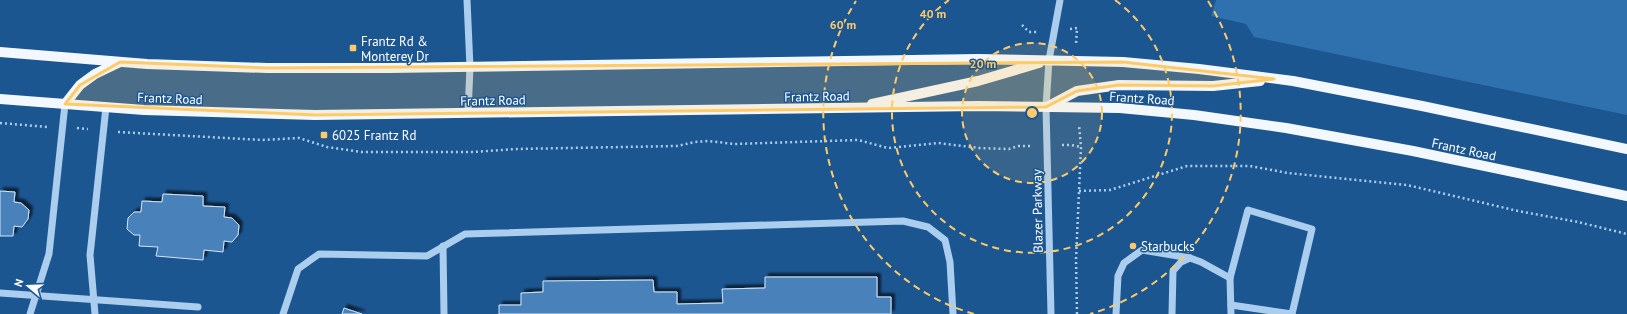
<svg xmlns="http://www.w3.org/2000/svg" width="1627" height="314" font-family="'PT Sans',sans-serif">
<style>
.green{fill:#2f70af}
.building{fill:#4981ba;stroke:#d1e6fa;filter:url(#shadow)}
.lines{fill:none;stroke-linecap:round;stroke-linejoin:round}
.path{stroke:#abcdee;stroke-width:2.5;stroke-dasharray:2 3;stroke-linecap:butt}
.minor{stroke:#abcdee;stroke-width:7}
.major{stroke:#f3f8ff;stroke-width:10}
.marked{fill:#ffcb69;fill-opacity:0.2;stroke:#ffcb69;stroke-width:3;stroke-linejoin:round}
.ring{fill:none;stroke:#ffcb69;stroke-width:2;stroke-dasharray:7 5}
.poi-dot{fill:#ffcb69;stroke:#1c5691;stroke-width:1.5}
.labels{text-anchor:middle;stroke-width:3;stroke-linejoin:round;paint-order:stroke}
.poi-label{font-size:13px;fill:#fff;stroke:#1c5691;text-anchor:start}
.street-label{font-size:13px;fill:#fff;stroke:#1c5691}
.centre{fill:#ffcb69;stroke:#1c5691;stroke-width:2}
.ring-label{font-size:12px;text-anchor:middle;font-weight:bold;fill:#ffcb69;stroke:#1c5691;stroke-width:3;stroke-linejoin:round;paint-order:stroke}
</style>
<defs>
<filter id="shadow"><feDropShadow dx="3.5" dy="-3.5" stdDeviation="1" flood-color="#0009"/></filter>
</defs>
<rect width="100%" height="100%" fill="#1c5691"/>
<!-- green -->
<path class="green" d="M1216,0H1627V115L1254,37L1246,24L1211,16Z"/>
<!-- building -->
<g class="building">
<path d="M0,191L15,192L14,202L21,203L29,210L28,219L22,227L14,226L13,236H0Z"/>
<path d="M163,194L203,196V206L225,207L224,217L232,218L239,225L238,235L232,242L224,241L223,252L204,250L203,260L156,256L158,247L139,246L140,235H134L127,229L128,218L134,212H141L142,201L162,202Z"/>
<path d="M765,277H877V297H891V314H499V305H521V293L543,292V281L653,280L654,292H677V304L723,303L722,289L765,288Z"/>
<path d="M344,308L362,314H342Z"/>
</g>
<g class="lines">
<!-- path -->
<g class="path">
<path d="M1022,25L1029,32H1039"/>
<path d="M1070,29L1077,28L1076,44"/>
<path d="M0,123L48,127"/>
<path d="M77,128L88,129"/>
<path d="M118,132L262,140L299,138L327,147L361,152H474L515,149L677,146L695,142L709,141L734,144L858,140L888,148L938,143L979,148L1009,149L1018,146H1033"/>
<path d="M1062,145H1071L1081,147"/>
<path d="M1079,191L1110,190L1187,166H1250L1288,173L1407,185L1518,211L1578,222L1627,234"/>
<path d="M1077,314L1076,259L1081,147L1079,125"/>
</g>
<!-- minor -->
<g class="minor">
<path d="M467,0L470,67L468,113"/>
<path d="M443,246L444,314"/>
<path d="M0,293L198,307"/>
<path d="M1231,305L1292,314"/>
<path d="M30,314L49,254L65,104"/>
<path d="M95,314L90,255L106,107"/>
<path d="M283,314L298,269L319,254L427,256L465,234L903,221L928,227L945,240L950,262L953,314"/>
<path d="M1051,314L1046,107L1049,60L1060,0"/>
<path d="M1116,314L1118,276L1124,263L1142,250L1190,258L1201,262L1230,278"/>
<path d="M1172,314L1173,271L1181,262L1190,258"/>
<path d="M1231,314L1230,278L1248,210L1312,229L1292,314"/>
</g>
<!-- major -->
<g class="major">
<path d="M0,52L147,64L267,68H389L978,59L1123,62L1199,69L1293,81L1422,106L1627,149"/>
<path d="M0,99L144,110L315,115L978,106L1120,108L1194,115L1286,128L1413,151L1627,196"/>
<path d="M65,104L80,85L95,74L120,62"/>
<path d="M872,104L978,81L1039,63"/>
<path d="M1047,107L1077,91L1119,85L1213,86L1260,81"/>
</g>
</g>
<!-- marked area -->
<path class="marked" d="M120,62L267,68L1123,62L1274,79L1213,86L1119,85L1077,91L1046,107L315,115L65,104L80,85Z"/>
<!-- distance rings -->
<circle cx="1032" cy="113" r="70" fill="#ffcb69" fill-opacity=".12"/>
<g class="ring">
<circle cx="1032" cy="113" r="70"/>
<path d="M1115 0A140 140 0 1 1 949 0"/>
<path d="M974 314A209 209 0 0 1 856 1M1208 1A209 209 0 0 1 1090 314"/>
</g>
<!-- markers -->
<g class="poi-dot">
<rect x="349" y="44" width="8" height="8" rx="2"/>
<rect x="320" y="131" width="8" height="8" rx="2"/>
<circle cx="1133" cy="246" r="4"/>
</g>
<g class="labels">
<!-- poi labels -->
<g class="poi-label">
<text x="361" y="46">Frantz Rd &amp;<tspan x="361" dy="15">Monterey Dr</tspan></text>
<text x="332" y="140">6025 Frantz Rd</text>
<text x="1141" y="251">Starbucks</text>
</g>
<!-- street labels -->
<g class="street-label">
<text transform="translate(817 96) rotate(-1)" y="5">Frantz Road</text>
<text transform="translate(170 98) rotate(2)" y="5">Frantz Road</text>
<text transform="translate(1142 98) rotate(4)" y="5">Frantz Road</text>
<text transform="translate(493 100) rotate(-1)" y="5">Frantz Road</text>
<text transform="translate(1464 149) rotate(12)" y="5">Frantz Road</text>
<text transform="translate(1037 211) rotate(-91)" y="5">Blazer Parkway</text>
</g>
</g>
<circle cx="1032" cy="113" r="6" class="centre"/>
<g class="ring-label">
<text x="933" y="18">40 m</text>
<text x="843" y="29">60 m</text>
<text x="983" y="68">20 m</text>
</g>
<!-- north arrow -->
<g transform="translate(28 286) rotate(289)" stroke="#1c5691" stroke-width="3" paint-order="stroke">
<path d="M0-3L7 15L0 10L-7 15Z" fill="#ffffff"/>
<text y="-6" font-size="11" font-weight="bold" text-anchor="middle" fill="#ffffff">N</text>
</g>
</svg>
